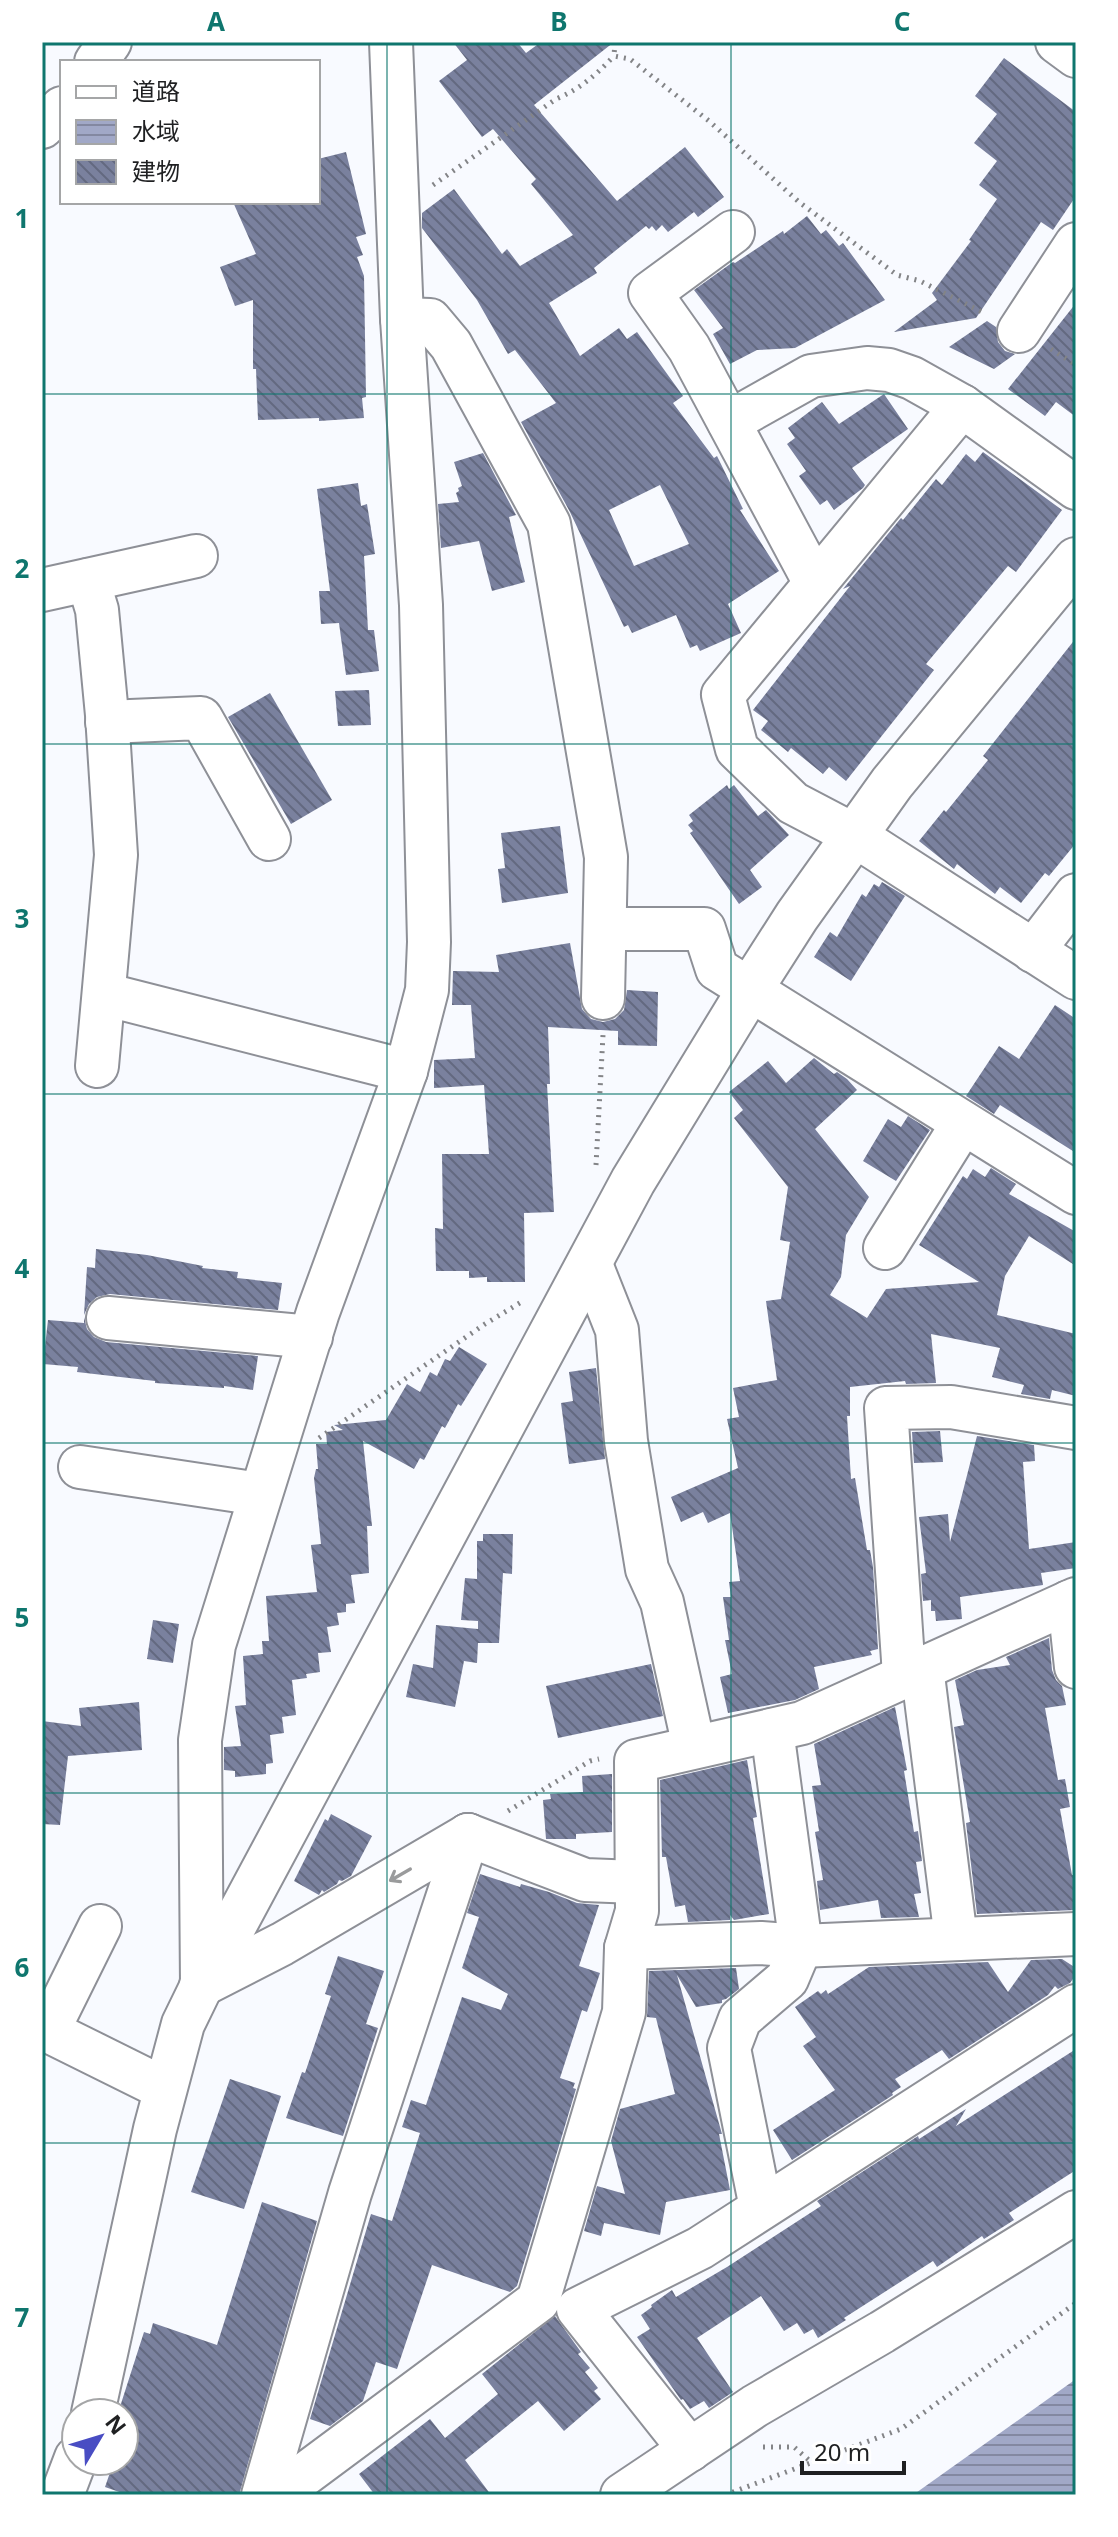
<svg xmlns="http://www.w3.org/2000/svg" width="1118" height="2537" font-family="'Noto Sans','Noto Sans JP',sans-serif">
<style>
.water{fill:url(#water-rules)}
.building{fill:url(#building-back-hatch);fill-rule:evenodd}
.lines{fill:none;stroke-linecap:round;stroke-linejoin:round}
.minor-casing{stroke:#8e9097;stroke-width:46}
.tertiary-casing{stroke:#8e9097;stroke-width:48}
.path{stroke:#838487;stroke-width:5;stroke-dasharray:2 6;stroke-linecap:butt}
.minor{stroke:#fff;stroke-width:42}
.tertiary{stroke:#fff;stroke-width:44}
.oneway{stroke:#9a9b9c}
.grid{fill:none;stroke:#0f766e;stroke-width:2;stroke-opacity:0.55}
.neatline{fill:none;stroke:#0f766e;stroke-width:3}
.grid-label{font-size:26px;text-anchor:middle;font-weight:bold;fill:#0f766e}
</style>
<defs>
<pattern id="water-rules" width="6" height="5" patternUnits="userSpaceOnUse" patternTransform="scale(2)"><rect width="6" height="5" fill="#a1a8c7"/><path d="M0 2.5h6" fill="none" stroke="#8388a1"/></pattern>
<pattern id="building-back-hatch" width="6" height="6" patternUnits="userSpaceOnUse" patternTransform="scale(2)"><rect width="6" height="6" fill="#7a819e"/><path d="M-1 5l2 2M0 0l6 6M5-1l2 2" fill="none" stroke="#636980"/></pattern>
</defs>
<rect width="100%" height="100%" fill="#f8faff"/>
<!-- water -->
<path class="water" d="M1076,2379V2495H913Z"/>
<!-- building -->
<g class="building">
<path d="M453,42H517L526,53L541,42H614L534,105L617,201L685,147L724,197L698,217L694,212L668,232L662,225L656,231L652,226L649,229L646,226L594,268L597,273L549,303L580,356L619,328L627,339L637,332L683,396L673,403L714,458L717,456L743,509L740,510L779,571L728,604L741,633L700,651L697,645L690,648L676,615L632,633L628,625L624,627L570,512L521,422L556,403L515,350L508,354L477,300L422,228V213L454,189L502,254L507,249L520,266L573,235L531,184L536,179L493,129L482,137L439,81L467,60ZM660,485L689,544L634,566L609,510Z"/>
<path d="M1004,58L1076,112V196L1053,230L1041,222L976,318L894,332L937,300L932,293L971,241L969,240L997,199L979,185L997,161L974,143L997,114L975,96Z"/>
<path d="M346,152L366,234L356,237L363,255L357,257L364,276L366,397L362,398L364,418L319,421V418L258,420L256,369H253V300L235,306L220,267L256,254L233,202H318V159Z"/>
<path d="M807,216L821,234L826,230L839,246L843,243L885,300L795,348L757,350L730,364L713,334L723,328L694,290L733,262L735,263L783,231L784,234Z"/>
<path d="M1076,303V417L1056,402L1045,416L1008,389Z"/>
<path d="M987,321L996,327L998,342L1005,351L1015,354L994,369L949,347Z"/>
<path d="M884,394L908,429L852,468L865,485L863,488L834,510L827,500L820,505L799,476L806,471L787,444L795,438L788,428L822,402L839,424Z"/>
<path d="M983,452L1062,510L1016,572L1008,566L926,664L934,670L846,781L829,767L823,774L791,748L788,752L761,730L768,721L753,710L850,586L843,589L901,518L903,520L936,479L942,485L966,454L975,462Z"/>
<path d="M483,453L516,515L509,517L525,582L492,591L479,541L441,548L438,504L459,502L456,493L459,491L458,488L462,486L454,462Z"/>
<path d="M358,483L361,506L367,504L375,554L364,556L368,630H374L379,671L346,675L339,623L321,624L319,591H330L317,489Z"/>
<path d="M1076,638V843L1049,876L1045,873L1021,903L1000,887L995,894L957,864L954,869L919,841L944,810L946,812L988,760L983,756Z"/>
<path d="M369,690L371,725L338,726L335,691Z"/>
<path d="M270,693L332,800L291,824L228,717Z"/>
<path d="M727,785L729,789L734,785L758,816L766,810L789,835L750,870L762,887L739,904L690,833L693,831L688,825L693,821L689,815Z"/>
<path d="M560,826L568,893L502,903L498,869L505,868L501,833Z"/>
<path d="M882,882L905,896L851,981L814,957L830,932L837,937L862,894L866,897L874,884L879,887Z"/>
<path d="M570,943L582,1009L591,1019L603,1022L615,1019L624,1010L627,990L658,992L657,1046L618,1045V1031L548,1027L550,1084H547L554,1212L524,1213L525,1282H487V1277L469,1278V1271H436L435,1228L443,1229L442,1154H489L484,1085L434,1088V1060L475,1058L471,1005H452L453,971L499,972L496,955Z"/>
<path d="M1055,1005L1076,1019V1153L1000,1105L994,1114L966,1096L999,1046L1019,1059Z"/>
<path d="M814,1058L834,1074L837,1072L847,1079L857,1090L815,1129L869,1197L846,1235L841,1277L830,1295L867,1318L886,1289L979,1282L919,1245L963,1176L967,1179L973,1169L985,1177L991,1168L1016,1184L1009,1194L1076,1232V1266L1029,1236L1005,1276L997,1315L1076,1334V1396L1052,1390L1050,1399L1021,1394L1024,1385L992,1377L1000,1348L931,1334L936,1383L906,1384L905,1381L850,1387V1416H847L851,1479L855,1478L867,1550H870L873,1567L878,1649L870,1651L872,1655L814,1667L819,1689L795,1700L728,1713L720,1677L732,1674L725,1640H729L723,1597H731L729,1582L740,1581L730,1513L708,1523L703,1512L681,1522L671,1497L738,1468L727,1419L739,1417L733,1388L777,1380L766,1301L781,1299L790,1242L780,1240L788,1187L734,1118L743,1110L729,1092L768,1061L786,1083Z"/>
<path d="M908,1116L930,1130L896,1181L863,1161L888,1119L901,1127Z"/>
<path d="M96,1249L147,1255L203,1266L202,1268L238,1272L237,1278L282,1283L278,1310L110,1294L97,1297L89,1304L84,1315L87,1267L95,1268Z"/>
<path d="M84,1317L87,1329L94,1337L106,1342L258,1356L253,1390L224,1386V1388L155,1383V1381L77,1372L78,1367L43,1364L48,1320L84,1323Z"/>
<path d="M459,1347L487,1364L461,1406L458,1404L445,1428L442,1426L424,1460L420,1458L414,1469L363,1441L372,1526H367L369,1573L351,1575L355,1603L346,1604V1612L337,1613L339,1625L327,1627L331,1652L318,1653L320,1672L306,1674L307,1678L292,1680L296,1715L282,1717L284,1733L270,1735L273,1763L266,1764V1774L235,1777V1771L224,1770V1747L241,1746L235,1706L246,1705L243,1656L263,1654L262,1641H269L266,1596L317,1592L311,1545L321,1544L314,1478L316,1469H318L316,1444H327L326,1432L343,1430L334,1425L386,1420L407,1384L420,1392L430,1372L437,1376L445,1359L450,1361Z"/>
<path d="M596,1368L605,1459L569,1464L561,1403L573,1401L569,1372Z"/>
<path d="M940,1431L943,1462L914,1463L912,1432Z"/>
<path d="M977,1436L1034,1445L1035,1461L1023,1462L1029,1549L1076,1542V1568L1041,1573L1043,1585L960,1597L962,1619L936,1621L935,1611H931V1600L923,1601L921,1574L926,1573L919,1517L948,1514L950,1542Z"/>
<path d="M483,1534H513L512,1574L503,1573L499,1643H478L477,1663L464,1661L455,1707L406,1697L413,1664L433,1668L436,1625L478,1629V1621L461,1620L465,1578L477,1579V1541H483Z"/>
<path d="M153,1620L179,1624L173,1663L147,1659Z"/>
<path d="M1049,1638L1052,1670L1056,1680L1062,1686L1066,1705L1045,1708L1058,1780L1065,1779L1070,1807L1060,1809L1072,1875H1076V1910L977,1914L966,1823L970,1822L954,1727L964,1725L955,1680L977,1670L1010,1665L1006,1657Z"/>
<path d="M651,1664L663,1716L558,1738L546,1686Z"/>
<path d="M139,1702L142,1750L68,1756L60,1825L42,1824V1721L81,1726L79,1708Z"/>
<path d="M895,1707L907,1770L904,1771L914,1832L918,1831L922,1861L916,1862L921,1893L914,1894L919,1917L881,1918L878,1900L820,1910L817,1881L823,1880L815,1832L819,1831L812,1786L821,1785L814,1744Z"/>
<path d="M747,1760L757,1817L753,1818L769,1914L734,1920L730,1915V1920L688,1922L685,1905L675,1907L666,1857H662L660,1780Z"/>
<path d="M612,1774V1832L576,1834V1839H546L543,1800L551,1799L550,1794L583,1792L582,1776Z"/>
<path d="M331,1814L372,1836L351,1876L342,1881L339,1880L337,1884L324,1892L322,1890L319,1895L294,1881L325,1819L328,1821Z"/>
<path d="M480,1874L520,1887L521,1884L549,1892L577,1903L599,1905L579,1966L600,1973L587,2012L582,2010L560,2078L575,2083L573,2088L576,2089L517,2286L510,2292L432,2265L397,2369L376,2362L363,2401L330,2426L310,2419L371,2214L392,2221L420,2133L402,2127L411,2100L426,2105L462,1997L501,2010L508,1994L462,1968L479,1917L467,1913Z"/>
<path d="M338,1956L384,1971L366,2024L378,2028L343,2136L286,2118L302,2072L305,2073L331,1996L325,1994Z"/>
<path d="M1062,1959L1076,1968V1975L1070,1983L1058,1989L1055,1986L1048,1995L949,2059L942,2050L895,2079L901,2087L892,2093L893,2095L792,2160L773,2130L835,2090L803,2046L816,2037L795,2007L818,1991L821,1994L826,1990L828,1994L869,1967L988,1962L1008,1992L1031,1960Z"/>
<path d="M736,1968L739,1989L726,1999L722,2000V2003L696,2007L677,1975L722,2134H719L730,2190L666,2202L660,2235L604,2223L601,2236L584,2231L597,2186L625,2194L611,2141L620,2109L675,2094L656,2018L647,2017L649,1971Z"/>
<path d="M1076,2049V2170L1009,2213L1014,2220L984,2239L982,2236L937,2267L933,2261L844,2318L846,2320L818,2338L813,2329L804,2334L797,2323L784,2331L761,2296L697,2338L733,2392L709,2408L704,2401L690,2409L683,2399L681,2400L637,2337L650,2329L641,2315L652,2307L651,2305L672,2290L676,2297L727,2267L821,2206L817,2201L918,2136L919,2139L966,2109L956,2126Z"/>
<path d="M230,2079L281,2096L244,2209L191,2192Z"/>
<path d="M262,2202L317,2221L239,2495H128L105,2487L114,2461H124V2429L129,2413H118L144,2332L150,2334L153,2323L217,2345Z"/>
<path d="M555,2316L581,2352L578,2354L590,2368L585,2372L598,2388L594,2391L601,2399L564,2431L538,2401L465,2460L491,2495H375L359,2474L430,2419L445,2438L498,2394L482,2374Z"/>
</g>
<g class="lines">
<defs>
<g id="minor">
<path d="M1057,42L1076,56"/>
<path d="M96,62L110,42"/>
<path d="M42,127L62,108"/>
<path d="M733,232L650,293L689,348L815,583"/>
<path d="M402,319L430,320L451,345L549,524L606,857L603,998"/>
<path d="M1019,331L1076,244"/>
<path d="M962,406L723,695L737,749L793,803L854,835L1076,978"/>
<path d="M729,422L811,376L867,368L889,370L912,378L962,406L1076,488"/>
<path d="M88,580L97,610L107,715L116,855L97,1066"/>
<path d="M42,590L196,556"/>
<path d="M107,722L201,718L269,839"/>
<path d="M605,929H704L717,969L1076,1193"/>
<path d="M1033,951L1076,895"/>
<path d="M104,994L406,1071"/>
<path d="M885,1248L963,1123"/>
<path d="M590,1262L617,1330L626,1441L647,1569L662,1602L694,1747"/>
<path d="M108,1318L311,1337"/>
<path d="M80,1467L260,1494"/>
<path d="M1069,1602L1076,1667"/>
<path d="M922,1667L956,1939"/>
<path d="M904,1675L886,1408L951,1407L1076,1428"/>
<path d="M468,1835L585,1880L636,1882"/>
<path d="M626,1948L761,1943L801,1946L1076,1934"/>
<path d="M202,1985L282,1944L468,1835"/>
<path d="M42,2028L165,2089"/>
<path d="M48,2031L100,1926"/>
<path d="M761,2208L729,2048L740,2019L787,1979L801,1946L772,1730"/>
<path d="M93,2413L155,2129L183,2024L202,1985L200,1740L214,1645L318,1312L406,1071L427,990L429,942L421,605L402,319L391,42"/>
<path d="M690,2450L578,2309L700,2248L1076,2006"/>
<path d="M62,2495L76,2458"/>
<path d="M263,2495L350,2193L468,1835"/>
<path d="M277,2495L538,2301L624,2012L626,1948L637,1911L636,1761L802,1723L1076,1599"/>
<path d="M622,2495L755,2406L882,2332L1076,2212"/>
</g>
<path id="tertiary" d="M202,1985L633,1181L749,991L797,916L892,783L1076,560"/>
</defs>
<!-- minor casing -->
<use href="#minor" class="minor-casing"/>
<!-- tertiary casing -->
<use href="#tertiary" class="tertiary-casing"/>
<!-- path -->
<g class="path">
<path d="M615,42L614,56L630,59L709,121L799,202L897,275L920,281L986,314"/>
<path d="M433,185L556,99C580,89 596,75 614,56"/>
<path d="M1051,349L1076,365"/>
<path d="M596,1165L603,1035"/>
<path d="M319,1438L485,1324L523,1301"/>
<path d="M508,1811L590,1761L599,1759"/>
<path d="M763,2447H794L811,2462"/>
<path d="M725,2495L901,2429L1076,2303"/>
</g>
<!-- minor -->
<use href="#minor" class="minor"/>
<!-- tertiary -->
<use href="#tertiary" class="tertiary"/>
</g>
<!-- one-way arrows -->
<defs><path id="oneway-shaft" d="M-6 0H5M1.5-3L5.5 0L1.5 3" fill="none" stroke-width="1.6" stroke-linecap="round" stroke-linejoin="round" transform="scale(2)"/></defs>
<use class="oneway" href="#oneway-shaft" transform="translate(400 1875) rotate(150)"/>
<!-- grid -->
<path class="grid" d="M387,42V2495M731,42V2495M42,394H1076M42,744H1076M42,1094H1076M42,1443H1076M42,1793H1076M42,2143H1076"/>
<!-- border -->
<rect width="1118" height="2537" fill="none" stroke="#ffffff" stroke-width="88"/>
<!-- legend -->
<rect x="60" y="60" width="260" height="144" fill="#ffffff" stroke="#a5a6a7" stroke-width="2"/>
<rect x="76" y="86" width="40" height="12" fill="#ffffff" stroke="#a5a6a7" stroke-width="2"/>
<text x="132" y="100" font-size="24" fill="#1f2022">道路</text>
<rect x="76" y="120" width="40" height="24" fill="url(#water-rules)" stroke="#a5a6a7" stroke-width="2"/>
<text x="132" y="140" font-size="24" fill="#1f2022">水域</text>
<rect x="76" y="160" width="40" height="24" fill="url(#building-back-hatch)" stroke="#a5a6a7" stroke-width="2"/>
<text x="132" y="180" font-size="24" fill="#1f2022">建物</text>
<!-- north arrow -->
<g transform="translate(100 2437) rotate(52)"><circle r="38" fill="#ffffff" stroke="#a5a6a7" stroke-width="2"/>
<path d="M0-6L14 30L0 20L-14 30Z" fill="#494dc3"/>
<text y="-12" font-size="22" font-weight="bold" text-anchor="middle" fill="#1f2022">N</text>
</g>
<!-- scale -->
<path d="M802 2461v12h102v-12" fill="none" stroke="#1f2022" stroke-width="4"/>
<text x="814" y="2461" font-size="24" fill="#1f2022" stroke="#ffffff" stroke-width="6" paint-order="stroke">20 m</text>
<rect x="44" y="44" width="1030" height="2449" class="neatline"/>
<g class="grid-label">
<text x="216" y="31">A</text>
<text x="559" y="31">B</text>
<text x="902" y="31">C</text>
<text x="22" y="228">1</text>
<text x="22" y="578">2</text>
<text x="22" y="928">3</text>
<text x="22" y="1278">4</text>
<text x="22" y="1627">5</text>
<text x="22" y="1977">6</text>
<text x="22" y="2327">7</text>
</g>
</svg>
